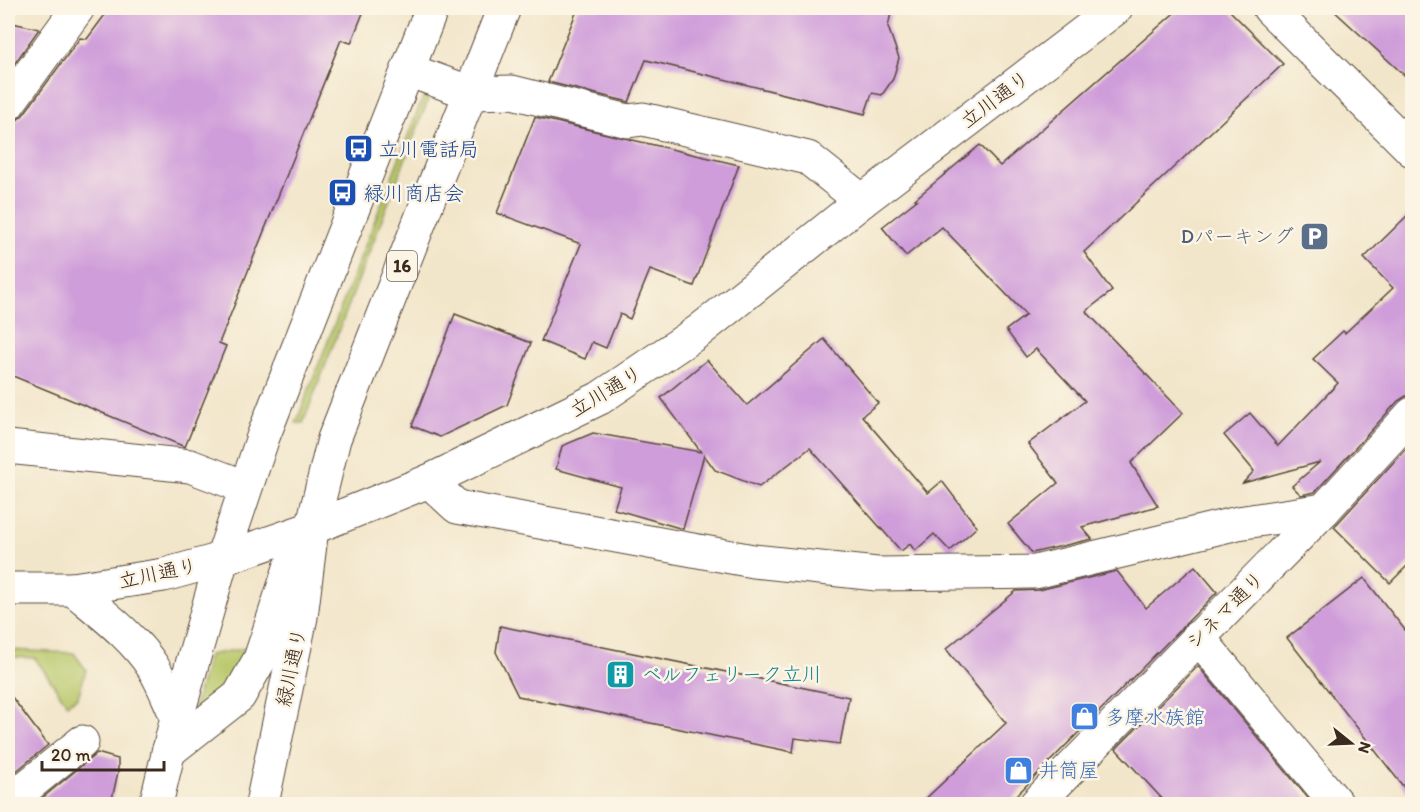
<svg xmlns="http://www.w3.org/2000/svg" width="1420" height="812" font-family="Itim,'Klee One',sans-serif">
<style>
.green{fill:#b8c86b;stroke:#7a7944;stroke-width:1.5}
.building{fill:#cf9dda}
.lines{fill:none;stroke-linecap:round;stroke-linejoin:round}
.street-casing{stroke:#564638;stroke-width:35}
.secondary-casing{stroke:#564638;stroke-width:35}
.primary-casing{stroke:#564638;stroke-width:35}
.street{stroke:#fff;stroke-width:33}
.secondary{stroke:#fff;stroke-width:33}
.primary{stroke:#fff;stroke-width:33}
.labels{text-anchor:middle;stroke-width:5;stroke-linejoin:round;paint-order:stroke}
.shield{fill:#fcf5e5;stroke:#75675a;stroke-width:1.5}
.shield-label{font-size:18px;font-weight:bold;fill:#3b2a1e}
.street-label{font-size:20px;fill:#3b2a1e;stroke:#fcf5e5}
.transit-label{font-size:20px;fill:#164399;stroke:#fcf5e5;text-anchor:start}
.service-label{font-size:20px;fill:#4e5e75;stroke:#fcf5e5;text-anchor:end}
.culture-label{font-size:20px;fill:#0d838f;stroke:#fcf5e5;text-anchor:start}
.shop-label{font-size:20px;fill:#366cbe;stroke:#fcf5e5;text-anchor:start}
</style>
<rect width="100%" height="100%" fill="#fcf5e5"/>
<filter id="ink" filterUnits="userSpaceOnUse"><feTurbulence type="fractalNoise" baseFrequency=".0167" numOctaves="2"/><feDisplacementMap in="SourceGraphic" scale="12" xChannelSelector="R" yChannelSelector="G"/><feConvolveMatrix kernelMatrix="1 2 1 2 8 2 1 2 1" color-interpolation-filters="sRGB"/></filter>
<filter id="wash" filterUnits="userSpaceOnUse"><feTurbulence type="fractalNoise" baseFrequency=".008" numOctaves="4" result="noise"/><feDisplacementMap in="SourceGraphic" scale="24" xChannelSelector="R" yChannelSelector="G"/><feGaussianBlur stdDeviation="1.35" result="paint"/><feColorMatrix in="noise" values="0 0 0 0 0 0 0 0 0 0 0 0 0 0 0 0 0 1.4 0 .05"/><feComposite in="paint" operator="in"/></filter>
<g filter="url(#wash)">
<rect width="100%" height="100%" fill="#f2e6ca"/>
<!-- green -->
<g class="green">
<path d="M425,96L428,100L303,423H296L423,97Z"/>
<path d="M251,647L229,686L192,714L209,655Z"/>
<path d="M8,650L74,653L86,670L78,697L67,704L35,658L8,657Z"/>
</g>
<g id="blocks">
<!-- building -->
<g class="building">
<path d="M110,8H365L351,43L341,40L219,343L226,346L185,447L8,374V122L16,121L23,115L80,38L87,39Z"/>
<path d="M578,8H892L888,27L899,58L893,79L882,95L872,93L865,114L646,60L629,102L548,82Z"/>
<path d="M1180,8H1227L1283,64L1084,252L1112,291L1086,311L1183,413L1131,463L1158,506L1082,527L1092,539L1032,553L1008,524L1058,483L1028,444L1085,401L1036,349L1026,357L1006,330L1026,315L942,227L906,256L882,227L917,200L915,199L980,145L1000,166Z"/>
<path d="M1331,8H1413V83Z"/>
<path d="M8,22L39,29L8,73Z"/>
<path d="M535,117L739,165L694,286L650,270L630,319L620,314L606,348L592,342L585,359L541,341L581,244L497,213Z"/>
<path d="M1413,210V396H1406L1398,401L1315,492L1301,495L1292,486L1320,462L1243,483L1254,471L1224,435L1250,413L1278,446L1338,383L1313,359L1343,331L1345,333L1393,288L1364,258Z"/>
<path d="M455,314L531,343L507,405L440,437L412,426Z"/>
<path d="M824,339L878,403L862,416L928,493L942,481L977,527L950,551L934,534L915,551L910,544L901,551L810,448L759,487L715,470L704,455L683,529L614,509L621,487L556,469L562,446L593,433L701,452L661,398L707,360L747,405Z"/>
<path d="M1413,441V560L1390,583L1334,527Z"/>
<path d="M1195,566L1217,592L1008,804H920L1006,723L946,649L1016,591L1039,590L1117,571L1146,608Z"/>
<path d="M1364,578L1413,640V799L1287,638Z"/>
<path d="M500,626L849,697L840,744L795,738L793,752L518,696L496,652Z"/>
<path d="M1198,666L1313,804H1167L1116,749Z"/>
<path d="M8,692L48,745L8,778Z"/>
<path d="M97,753L118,759V772L111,804H35Z"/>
</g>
</g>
</g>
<g filter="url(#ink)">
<use href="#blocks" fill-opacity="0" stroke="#564638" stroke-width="1.5"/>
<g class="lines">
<defs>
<g id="street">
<path d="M1269,8L1412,150"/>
<path d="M408,70L471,93L512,92L628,121L643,119L808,158L862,201"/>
<path d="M8,104L78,8"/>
<path d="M8,447L190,466L245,487"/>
<path d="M429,481L457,507L753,561L877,574L1035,572L1238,523L1324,510"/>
<path d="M73,589C101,613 133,636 153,667C163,683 169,700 177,717"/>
<path d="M1198,637L1337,804"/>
<path d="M168,752L239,696L260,659L290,568L312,528"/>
<path d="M8,802L82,742"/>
<path d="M1036,804L1324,510L1412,414"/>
</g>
<g id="secondary">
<path d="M156,804L177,717L222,559"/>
<path d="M262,804L301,617L312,528L429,481L600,398L699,331L862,201L1116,8"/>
</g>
<g id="primary">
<path d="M222,559L263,437L432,8"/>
<path d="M8,589H73L164,575L222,559L312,528L334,439L504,8"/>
</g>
</defs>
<!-- street casing -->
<use href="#street" class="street-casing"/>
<!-- secondary casing -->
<use href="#secondary" class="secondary-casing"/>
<!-- primary casing -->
<use href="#primary" class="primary-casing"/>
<!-- street -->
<use href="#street" class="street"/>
<!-- secondary -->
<use href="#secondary" class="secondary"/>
<!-- primary -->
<use href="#primary" class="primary"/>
</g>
</g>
<!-- icons -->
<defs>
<symbol id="bus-square" viewBox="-11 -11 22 22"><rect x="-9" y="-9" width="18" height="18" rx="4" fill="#1a4fb4" stroke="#fcf5e5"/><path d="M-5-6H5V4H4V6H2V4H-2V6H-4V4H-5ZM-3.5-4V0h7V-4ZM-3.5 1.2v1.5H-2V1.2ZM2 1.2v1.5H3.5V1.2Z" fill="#fff"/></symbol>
<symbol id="parking-square" viewBox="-11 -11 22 22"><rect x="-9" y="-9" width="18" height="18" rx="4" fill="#5c6f8a" stroke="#fcf5e5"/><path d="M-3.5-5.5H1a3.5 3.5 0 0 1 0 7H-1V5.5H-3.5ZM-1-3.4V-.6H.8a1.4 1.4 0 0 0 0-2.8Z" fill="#fff"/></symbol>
<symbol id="building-square" viewBox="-11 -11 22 22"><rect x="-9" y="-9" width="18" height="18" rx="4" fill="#0f9aa8" stroke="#fcf5e5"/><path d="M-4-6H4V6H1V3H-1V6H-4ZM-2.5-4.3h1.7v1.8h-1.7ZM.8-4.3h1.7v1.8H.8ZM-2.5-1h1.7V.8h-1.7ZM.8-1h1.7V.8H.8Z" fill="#fff"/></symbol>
<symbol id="shop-square" viewBox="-11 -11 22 22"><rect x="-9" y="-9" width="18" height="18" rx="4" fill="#3f7fe0" stroke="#fcf5e5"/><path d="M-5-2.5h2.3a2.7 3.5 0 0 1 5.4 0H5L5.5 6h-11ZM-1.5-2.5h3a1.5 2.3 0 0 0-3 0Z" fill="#fff"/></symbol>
</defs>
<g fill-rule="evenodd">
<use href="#bus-square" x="342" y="132" width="33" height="33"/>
<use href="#bus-square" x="326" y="176" width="33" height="33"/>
<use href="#parking-square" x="1298" y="220" width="33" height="33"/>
<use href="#building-square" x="604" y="658" width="33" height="33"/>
<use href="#shop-square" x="1068" y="700" width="33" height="33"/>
<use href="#shop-square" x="1002" y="754" width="33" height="33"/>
</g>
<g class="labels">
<!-- shield labels -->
<rect class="shield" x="387" y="251" width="30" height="30" rx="4.5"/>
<g class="shield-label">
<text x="402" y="272">16</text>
</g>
<!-- street labels -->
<g class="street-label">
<text transform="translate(995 99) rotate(-37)" y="7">立川通り</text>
<text transform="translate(606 391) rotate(-31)" y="7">立川通り</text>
<text transform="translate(158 573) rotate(-12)" y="7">立川通り</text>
<text transform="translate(1225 610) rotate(-45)" y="7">シネマ通り</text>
<text transform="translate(291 667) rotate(-78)" y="7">緑川通り</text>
</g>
<!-- transit labels -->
<g class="transit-label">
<text x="379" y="156">立川電話局</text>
<text x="364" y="200">緑川商店会</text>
</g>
<!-- service labels -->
<g class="service-label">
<text x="1294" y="243">Dパーキング</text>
</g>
<!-- culture labels -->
<g class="culture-label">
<text x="642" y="681">ベルフェリーク立川</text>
</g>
<!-- shop labels -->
<g class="shop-label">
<text x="1105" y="724">多摩水族館</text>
<text x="1039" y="777">井筒屋</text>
</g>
</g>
<!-- margin -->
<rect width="1420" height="812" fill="none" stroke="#fcf5e5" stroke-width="30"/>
<!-- north arrow -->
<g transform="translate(1351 743) rotate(108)" stroke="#fcf5e5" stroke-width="4.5" paint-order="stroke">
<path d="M0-4.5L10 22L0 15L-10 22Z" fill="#3b2a1e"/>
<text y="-9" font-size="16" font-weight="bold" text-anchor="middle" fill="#3b2a1e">N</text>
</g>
<!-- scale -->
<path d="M42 761v9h122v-9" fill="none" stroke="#3b2a1e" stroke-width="3"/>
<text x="51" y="761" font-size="18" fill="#3b2a1e" stroke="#fcf5e5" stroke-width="4.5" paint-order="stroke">20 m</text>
</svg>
